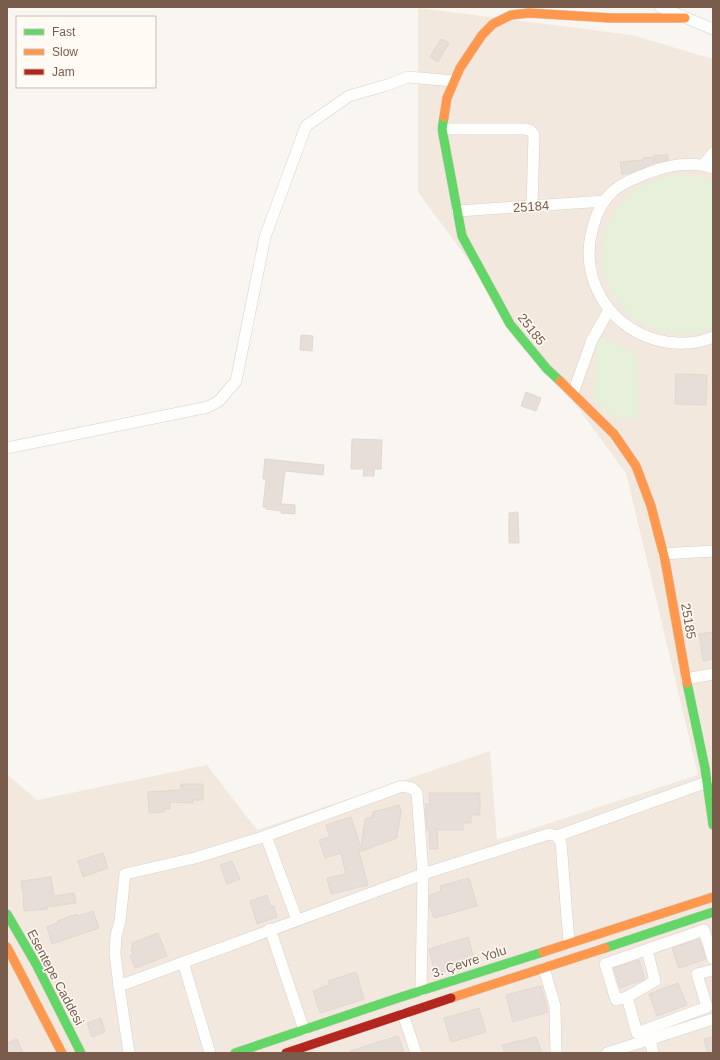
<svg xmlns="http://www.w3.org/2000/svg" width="720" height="1060" font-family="Helvetica,sans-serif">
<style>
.residential{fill:#f2e8de}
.green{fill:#e7f0db}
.building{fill:#e6ded7;stroke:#e2d8d2}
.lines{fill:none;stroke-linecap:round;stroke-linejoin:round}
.street-casing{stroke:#d7d1cb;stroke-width:12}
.fast-casing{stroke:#d9d2cb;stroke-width:10}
.slow-casing{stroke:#d9d2cb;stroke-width:10}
.jam-casing{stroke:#d9d2cb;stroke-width:10}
.street{stroke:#fefefd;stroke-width:11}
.fast{stroke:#63d668;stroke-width:9}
.slow{stroke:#ff974d;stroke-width:9}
.jam{stroke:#b3261e;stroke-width:9}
.labels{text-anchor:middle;stroke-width:3;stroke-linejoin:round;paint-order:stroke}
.street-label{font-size:13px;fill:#7a5c4d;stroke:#fffaf3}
</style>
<rect width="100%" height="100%" fill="#f9f5f0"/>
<!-- residential -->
<path class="residential" d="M418,8L632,35L713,59V1053H7V774L37,800L207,765L257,830L490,751L497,840L698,775L626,473L418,192Z"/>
<!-- green -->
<g class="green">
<path d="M670,175L702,176L713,182V328L694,334L663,333L634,320L613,296L602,267L604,235L617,207L641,186Z"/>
<path d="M602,337L638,356L639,419L616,418L593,398L597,338Z"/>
</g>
<!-- building -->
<g class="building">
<path d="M441,39L449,43L438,62L430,57Z"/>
<path d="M654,155H668V160L654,163Z"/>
<path d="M653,157L654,164L628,174H622L620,162L643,160V158Z"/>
<path d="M301,335L313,336L312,351L300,350Z"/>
<path d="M676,374L707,375L706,405L675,404Z"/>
<path d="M526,392L541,398L536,411L521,406Z"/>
<path d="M352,439L382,440L381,469H374V476H363L364,469H351Z"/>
<path d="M265,459L324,465L323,475L285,471L281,504L295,505V514L281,513V511L266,509V507H263L266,479H263Z"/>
<path d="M518,512L519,543H509V513Z"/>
<path d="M713,632V659L703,661L699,634Z"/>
<path d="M181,784H203V800H193V803L170,802V809H164V812L149,813L148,792L181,790Z"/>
<path d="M429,793H480V815H471V823H463V830H437L438,849H430L429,830H427L425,804H430Z"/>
<path d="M399,805L401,811L397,838L359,852L368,885L331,894L327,878L346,874L341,853L325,858L319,840L330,837L326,825L351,817L361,848L365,819L372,817L373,812Z"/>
<path d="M103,853L108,868L83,877L78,861Z"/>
<path d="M232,861L240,879L227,884L220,865Z"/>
<path d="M51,877L54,896L74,893L76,903L47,907V909L24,911L23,900H24L21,881Z"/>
<path d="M469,878L477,906L434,918L429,905L430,895L441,891L440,886Z"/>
<path d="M267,895L271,907L274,906L277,917L257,924L250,901Z"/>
<path d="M93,911L99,928L52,944L47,927L58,923L57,921L77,914L78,916Z"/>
<path d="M158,933L167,956L135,968L130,956L133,955L131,948L133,947L132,943Z"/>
<path d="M468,937L475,962L435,974L429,949Z"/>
<path d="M699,939L706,959L679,968L672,948Z"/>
<path d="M639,960L645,979L620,988L614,968Z"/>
<path d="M356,972L364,999L320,1013L313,991L329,985L328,981Z"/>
<path d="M678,983L687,1005L657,1016L649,994Z"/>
<path d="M541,986L548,1012L513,1022L506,995Z"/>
<path d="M479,1008L486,1032L451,1042L444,1018Z"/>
<path d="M101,1018L105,1032L92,1037L87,1023Z"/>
<path d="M398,1036L404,1053H351L350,1051Z"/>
<path d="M536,1037L542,1053H505L502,1045Z"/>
<path d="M713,1037V1053H708L704,1039Z"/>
<path d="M17,1039L23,1053H7V1043Z"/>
</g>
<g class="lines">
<defs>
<g id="street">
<path d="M660,7L713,29"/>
<path d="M442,129H525L530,130L534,135L532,206"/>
<path d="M703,165L713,153"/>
<path d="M713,168C692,161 669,165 648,173C636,178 621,183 611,193C602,202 596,215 593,227C577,280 612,333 666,342C681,344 698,344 713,337"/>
<path d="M457,211L605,201"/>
<path d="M573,393L592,340L609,310"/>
<path d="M7,448L208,407L219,401L236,381L265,237L306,126L349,96L387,85L408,77L454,81"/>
<path d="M663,554L713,551"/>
<path d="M686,679L713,674"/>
<path d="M266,836L402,786L412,788L417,793L423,874L421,991"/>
<path d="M557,836L707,782"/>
<path d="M270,929L304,1030"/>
<path d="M647,950L655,981L627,997L616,1000L605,964L704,930L713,959"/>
<path d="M183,962L210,1053"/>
<path d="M544,968L555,1006L556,1053"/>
<path d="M119,986L115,954L116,936L120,921L125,874L195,858L266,836L297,920"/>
<path d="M627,997L637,1033L707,1007L697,974L713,970"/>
<path d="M403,1014L416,1053"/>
<path d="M650,1039L653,1053"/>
<path d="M129,1053L119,986L423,874L549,834L557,836L561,843L569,942"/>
<path d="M607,1053L713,1019"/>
</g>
<g id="fast">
<path d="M444,117L442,129L462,236L510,324L547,369L560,381"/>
<path d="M687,683L705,768L713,825"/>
<path d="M7,914L36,964L81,1053"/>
<path d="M605,948L713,912"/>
<path d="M235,1053L398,998L543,952"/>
</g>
<g id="slow">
<path d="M444,117L447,98L460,68L482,35L493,24L511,15L529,13L611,18H685"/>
<path d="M560,381L614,434L636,466L651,506L665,560L687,683"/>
<path d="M7,947L62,1053"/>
<path d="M543,952L713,897"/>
<path d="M451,998L605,948"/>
</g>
<path id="jam" d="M286,1053L451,998"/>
</defs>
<!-- street casing -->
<use href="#street" class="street-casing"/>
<!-- fast casing -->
<use href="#fast" class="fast-casing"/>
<!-- slow casing -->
<use href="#slow" class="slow-casing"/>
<!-- jam casing -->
<use href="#jam" class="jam-casing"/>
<!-- street -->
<use href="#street" class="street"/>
<!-- fast -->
<use href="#fast" class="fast"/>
<!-- slow -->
<use href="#slow" class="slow"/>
<!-- jam -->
<use href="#jam" class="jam"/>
</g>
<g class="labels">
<!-- street labels -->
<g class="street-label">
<text transform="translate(531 206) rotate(-4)" y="5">25184</text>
<text transform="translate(532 329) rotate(52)" y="5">25185</text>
<text transform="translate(689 621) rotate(80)" y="5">25185</text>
<text transform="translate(469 961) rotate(-18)" y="5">3. Çevre Yolu</text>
<text transform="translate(56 977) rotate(62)" y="5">Esentepe Caddesi</text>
</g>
</g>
<!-- border -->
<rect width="720" height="1060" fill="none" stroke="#7a5c4d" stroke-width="16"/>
<!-- legend -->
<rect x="16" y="16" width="140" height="72" fill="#fffaf3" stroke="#cabbb1"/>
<rect x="24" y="29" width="20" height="6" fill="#63d668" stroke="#cabbb1"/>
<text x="52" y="36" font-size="12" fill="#7a5c4d">Fast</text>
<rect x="24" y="49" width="20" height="6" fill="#ff974d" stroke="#cabbb1"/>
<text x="52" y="56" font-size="12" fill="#7a5c4d">Slow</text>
<rect x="24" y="69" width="20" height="6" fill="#b3261e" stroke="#cabbb1"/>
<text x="52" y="76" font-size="12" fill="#7a5c4d">Jam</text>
</svg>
